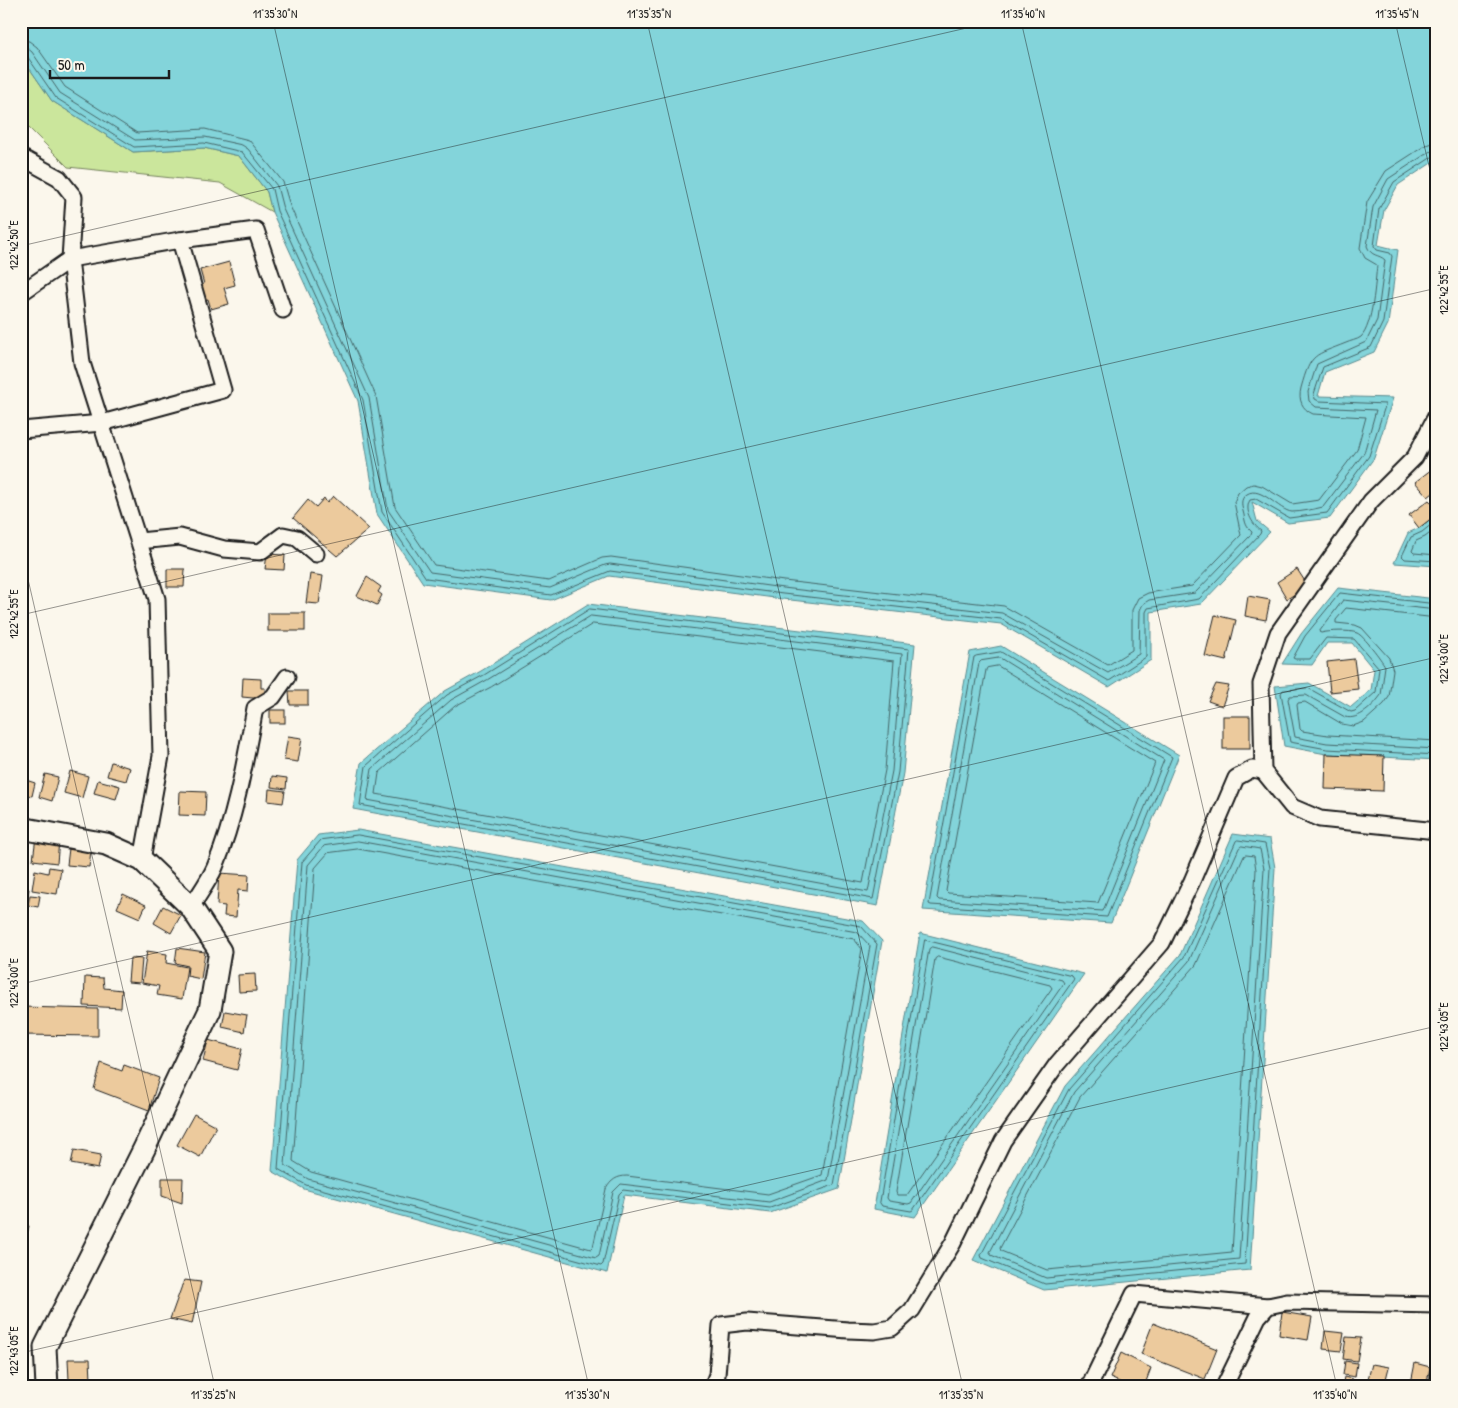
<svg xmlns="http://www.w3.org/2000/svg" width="1458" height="1408" font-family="'Patrick Hand',sans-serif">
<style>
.green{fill:#cbe69c;stroke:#74815c}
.water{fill:#83d4da;stroke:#5a8a8e}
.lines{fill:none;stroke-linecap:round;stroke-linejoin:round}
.shore{stroke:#456668;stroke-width:1}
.building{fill:#ecca9d;stroke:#1c1c1c}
.street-casing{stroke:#1c1c1c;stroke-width:19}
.secondary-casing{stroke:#1c1c1c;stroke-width:25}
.street{stroke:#fbf7ec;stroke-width:15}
.secondary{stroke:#fbf7ec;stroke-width:21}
.ticks{fill:none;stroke:#1c1c1c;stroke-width:1;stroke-opacity:0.45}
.neatline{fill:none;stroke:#1c1c1c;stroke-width:2}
.ticks-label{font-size:12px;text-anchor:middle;fill:#1c1c1c}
</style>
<rect width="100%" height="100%" fill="#fbf7ec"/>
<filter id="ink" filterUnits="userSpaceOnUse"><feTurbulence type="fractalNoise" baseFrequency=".02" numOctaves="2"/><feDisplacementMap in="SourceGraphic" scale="10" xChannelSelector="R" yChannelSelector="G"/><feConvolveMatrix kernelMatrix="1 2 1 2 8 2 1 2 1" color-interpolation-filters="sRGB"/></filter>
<g filter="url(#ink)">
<!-- green -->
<path class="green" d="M21,56L52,101L133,152L204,148L239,156L267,192L272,212L220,183L68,167L21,120Z"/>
<!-- water -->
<g class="water">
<path d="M21,21H1437L1436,160L1398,185L1384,210L1378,245L1398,250L1388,324L1374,352L1325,372L1318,396L1393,398L1374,458L1330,518L1288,523L1252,502L1257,521L1270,532L1201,604L1151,612V660L1109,687L1001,624L782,599L609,576L551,600L423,583L377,514L358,401L272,212L267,192L239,156L204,148L133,152L52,101L21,56Z"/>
<path d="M1437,514V566L1394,563L1408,533L1419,528Z"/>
<path d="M1338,588L1437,599V760L1326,754L1284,746L1275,686L1309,683L1351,707L1371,690L1374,670L1352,643H1327L1312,665L1282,664L1301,634Z"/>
<path d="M588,604L915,644L903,773L878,906L353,809L361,763L445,691L481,671Z"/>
<path d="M1001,646L1179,755L1111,923L923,910L970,652Z"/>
<path d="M358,830L863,921L882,941L839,1189L770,1213L624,1195L607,1273L304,1189L272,1171L297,860L318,835Z"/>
<path d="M1233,834L1270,839L1275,868L1250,1270L1044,1290L973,1260L1065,1086L1180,955Z"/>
<path d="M920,933L1084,974L915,1217L874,1209Z"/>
</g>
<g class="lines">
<!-- shore -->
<g class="shore">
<path d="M21,40L29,41L37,47L65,87L137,133L205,129L249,140L283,182L290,206L376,396L395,507L434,565L549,581L602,558L611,557L784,581L1004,606L1108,665L1132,650V610L1138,598L1148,593L1192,586L1241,535L1234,502L1238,493L1246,486L1254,484L1262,486L1292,504L1319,500L1357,450L1366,417L1313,414C1302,409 1298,400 1301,388C1311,352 1314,356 1346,343C1350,341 1357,340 1361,337C1373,325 1375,282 1377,265L1365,258L1360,248L1367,202L1386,171L1426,145L1437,142"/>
<path d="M21,48H27L32,52L60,93L135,140L205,137L242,145L248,149L277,186L283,209L369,398L388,510L430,572L550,588L605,565L610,564L783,588L1002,613L1108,673L1139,654L1140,610L1143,604L1149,600L1195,593L1251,535L1252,532C1246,527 1245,522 1244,515C1242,507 1239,499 1247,494C1261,485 1279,511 1292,512C1302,512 1314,509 1323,507L1364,453L1376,410L1316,407L1309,401L1308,392L1317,364L1366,342L1377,320L1385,260C1379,254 1371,257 1367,246L1373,207L1388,179L1429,152L1437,150"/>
<path d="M21,54L27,56L56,98L134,147L204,143L242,152L272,189L277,211L363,400L382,512L426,578L551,595L610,571L783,594L1001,619L1109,681L1146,657V612L1148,608L1199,599L1260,534L1261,531C1252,524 1244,510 1250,500L1256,499L1289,518L1327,513L1369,456L1385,406V404L1319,401L1315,399L1314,394L1323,367L1371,347L1383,322L1392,256L1390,253L1377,250L1374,246L1379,209L1394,182L1432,157L1437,156"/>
<path d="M1437,520L1422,532L1411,537L1402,556L1405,559L1437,561"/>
<path d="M1437,528L1425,537L1416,541L1412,551L1414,553L1437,555"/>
<path d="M1437,604L1340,593L1305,636L1293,658L1295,659H1310L1326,638L1354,639L1379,668L1376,692L1355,711L1351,712L1308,688L1283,690L1281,693L1290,742L1327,749L1437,755"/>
<path d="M590,609L909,649L898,772L873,899L360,805L366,766L447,695L484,675Z"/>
<path d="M1437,610L1343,600L1319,632L1321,633C1328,631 1350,630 1357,633C1364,636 1381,659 1385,666L1381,695C1374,705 1359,721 1345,717L1306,695L1290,696L1288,699L1295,737L1327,743L1437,749"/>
<path d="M591,616L902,654L892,771L868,892L367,800L372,769L451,700L487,680Z"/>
<path d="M1437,618L1346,608L1336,620V623L1355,625L1362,628L1389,658L1393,670L1389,697L1384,704L1364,722L1353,726L1342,724L1305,702L1298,703L1297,705L1300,729L1302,731L1328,735L1437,741"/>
<path d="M593,624L894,661L885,770L863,883L376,794L379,773L455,706L491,687Z"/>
<path d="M1001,652L1172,757L1107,917L931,905L929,904L974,657L976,656Z"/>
<path d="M1000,658L1164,760L1103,911L939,900L937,898L979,663L981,661Z"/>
<path d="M998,666L1155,763L1098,903L948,893L946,891L986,670L987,668Z"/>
<path d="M358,835L861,926L877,944L834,1185L770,1208L623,1190L619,1194L603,1264L601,1266L306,1185L278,1169L302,862L321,840Z"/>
<path d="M1238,840L1265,844L1270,868L1245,1264L1045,1284L982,1258L981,1255L1069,1089L1184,957L1236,841Z"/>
<path d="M358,841L857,932L870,946L828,1180L769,1202L621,1184L613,1192L599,1256L596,1258L308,1179L285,1165L308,865L324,846Z"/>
<path d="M1242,846L1260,849L1264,869L1239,1259L1046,1278L991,1255L990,1252L1074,1092L1189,961L1239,848Z"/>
<path d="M358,849L854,939L862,949L822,1175L768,1194L627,1176C617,1176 611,1180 606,1189L593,1247L591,1249L311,1172L293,1161L315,868L328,853Z"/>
<path d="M1246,855L1254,856L1256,870L1232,1252L1047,1270L1001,1251L1000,1248L1080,1097L1196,965L1244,856Z"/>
<path d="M925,940L1072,976L1074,979L913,1210L911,1211L882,1206L880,1203Z"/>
<path d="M932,947L1062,980L1064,983L911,1203L908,1204L889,1201L887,1198L929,949Z"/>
<path d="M938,957L1050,985L1052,988L907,1195H897L896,1192L935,959Z"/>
</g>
</g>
<!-- building -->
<g class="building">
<path d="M229,262L235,285L224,288L229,304L211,309L208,299L201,301L197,286L204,284L200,270Z"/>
<path d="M1437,442V463L1427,450Z"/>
<path d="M1432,469L1437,475V490L1428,497L1415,482Z"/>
<path d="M333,496L369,529L337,556L293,518L308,500L316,507L324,498L327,503Z"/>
<path d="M1429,500L1437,509V514L1419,528L1409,515Z"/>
<path d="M267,554L285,555L284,570L265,569Z"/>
<path d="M167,569H185L184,587H167Z"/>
<path d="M1297,569L1308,586L1287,599L1277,582Z"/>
<path d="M310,574L323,576L319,604L306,603Z"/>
<path d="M367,577L381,587L378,592L382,595L377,605L357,596Z"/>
<path d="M1248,596L1270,600L1266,620L1245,616Z"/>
<rect x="268" y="613" width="37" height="18"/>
<path d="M1215,615L1236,620L1226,661L1205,656Z"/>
<path d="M1354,659L1358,689L1330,692L1327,662Z"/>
<path d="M243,678L261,679V688H265L264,699L242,697Z"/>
<path d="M1216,684L1229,686L1222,706L1208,701Z"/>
<path d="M289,691H308V705H290Z"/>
<rect x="270" y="710" width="15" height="13"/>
<rect x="1223" y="716" width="27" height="33"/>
<path d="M288,736L302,738L298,762L284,760Z"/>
<path d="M1326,754L1384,756L1383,791L1325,789Z"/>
<path d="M111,762L130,768L126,781L107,776Z"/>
<path d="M70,771L88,776L82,798L64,793Z"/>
<path d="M45,774L58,777L52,801L39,797Z"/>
<path d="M272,776L287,778L286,789L271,787Z"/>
<path d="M26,780L35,783L32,796L23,794Z"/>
<path d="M98,780L120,786L116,799L94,793Z"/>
<path d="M269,789L285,791L283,803L268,801Z"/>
<path d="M180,791L206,792L205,816L179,815Z"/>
<path d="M36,837L59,840L57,863L33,860Z"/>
<path d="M70,840L92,842L89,867L67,865Z"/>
<path d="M49,867L61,869L57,894L32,890L35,870L48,873Z"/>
<path d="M219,873L249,875L248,891L238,890L236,917L224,916L225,906L217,905Z"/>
<path d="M21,888L29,889L27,902L21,901Z"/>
<path d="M123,894L146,905L140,918L117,908Z"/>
<path d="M30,895L40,896L38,907L28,905Z"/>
<path d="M163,906L181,915L171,933L154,923Z"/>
<path d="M177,948L205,952L201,979L187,976L188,966L175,963Z"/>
<path d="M147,951L167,954L166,963L187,967L182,999L157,995L159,986L142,983Z"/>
<path d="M130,958L142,959L140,983L128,982Z"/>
<path d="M255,974L256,991L239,992L238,975Z"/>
<path d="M85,977L103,978L104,988L122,990L121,1008L84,1006Z"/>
<path d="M21,1007L98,1009V1036L21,1035Z"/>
<path d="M225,1011L247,1015L244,1032L222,1027Z"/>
<path d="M208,1040L242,1049L237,1070L203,1061Z"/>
<path d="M101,1063L122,1071L124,1065L159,1078L149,1110L94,1089Z"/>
<path d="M194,1114L216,1126L200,1157L177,1145Z"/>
<path d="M74,1150L101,1155L98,1169L71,1164Z"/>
<path d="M162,1178H183L182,1203L162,1196Z"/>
<path d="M21,1224L29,1226L21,1257Z"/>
<path d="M184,1280L201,1282L192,1324L170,1319Z"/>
<path d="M1282,1312L1312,1317L1308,1340L1279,1335Z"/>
<path d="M1153,1323L1217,1349L1205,1379L1141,1354Z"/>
<path d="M1325,1331L1344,1333L1341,1351L1323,1349Z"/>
<path d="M1346,1337L1361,1338L1357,1361L1343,1359Z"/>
<path d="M1121,1353L1151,1368L1144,1387H1131L1110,1378Z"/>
<path d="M68,1359H90L91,1380H69Z"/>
<path d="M1345,1361L1357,1363L1355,1377L1343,1375Z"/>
<path d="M1415,1363L1430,1367L1426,1386L1411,1383Z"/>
<path d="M1372,1364L1389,1367L1384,1387L1366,1386Z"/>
<path d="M1431,1369L1437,1371V1387H1428Z"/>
<path d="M1344,1377L1352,1379L1351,1387H1342Z"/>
</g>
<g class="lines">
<defs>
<g id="street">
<path d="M21,157L59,178L74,197L70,259L82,363L157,599L161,756L142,860"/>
<path d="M21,293L70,259L180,240L256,230L283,310"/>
<path d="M1436,416L1415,457L1371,501L1278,633L1261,684L1263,771L1292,807L1320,819L1437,831"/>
<path d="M21,430L102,423L223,390L180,240"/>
<path d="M139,541L180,537L224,549L260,552L283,535L297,538L316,554"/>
<path d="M191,907C199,894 209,881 215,867C236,816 245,762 255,708L273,697L287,677"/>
<path d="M712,1387L717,1375L721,1325L747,1322L848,1330L874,1331L892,1328L912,1310L953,1243L1003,1141L1057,1064L1162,943L1192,881L1236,778L1252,769L1263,771"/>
<path d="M1089,1387L1134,1294L1268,1306"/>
<path d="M1224,1387L1258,1317L1268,1306L1287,1302L1437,1305"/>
</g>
<path id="secondary" d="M21,828L106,844L142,860L191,907L220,951L210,1010L144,1149L45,1347L47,1387"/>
</defs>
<!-- street casing -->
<use href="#street" class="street-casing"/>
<!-- secondary casing -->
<use href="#secondary" class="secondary-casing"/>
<!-- street -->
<use href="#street" class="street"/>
<!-- secondary -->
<use href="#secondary" class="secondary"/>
</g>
</g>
<!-- ticks -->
<path class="ticks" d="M273,21L589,1387M647,21L963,1387M1021,21L1337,1387M1395,21L1437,200M21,246L997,21M21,549L215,1387M21,615L1437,288M21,984L1437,657M21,1353L1437,1026"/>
<!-- margin -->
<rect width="1458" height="1408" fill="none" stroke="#fbf7ec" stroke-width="55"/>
<!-- scale -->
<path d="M50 70v8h119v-8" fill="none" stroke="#1c1c1c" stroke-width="2.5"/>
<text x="58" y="70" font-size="15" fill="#1c1c1c" stroke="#fbf7ec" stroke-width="4" paint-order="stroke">50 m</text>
<rect x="28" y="28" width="1402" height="1352" class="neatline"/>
<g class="ticks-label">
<text x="275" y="18">11°35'30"N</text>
<text x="649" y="18">11°35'35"N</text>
<text x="1023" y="18">11°35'40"N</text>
<text x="1397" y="18">11°35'45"N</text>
<text transform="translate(14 245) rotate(-90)" y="4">122°42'50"E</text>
<text transform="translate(1444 290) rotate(-90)" y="4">122°42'55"E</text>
<text transform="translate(14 614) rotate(-90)" y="4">122°42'55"E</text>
<text transform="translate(1444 659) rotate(-90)" y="4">122°43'00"E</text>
<text transform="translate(14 983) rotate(-90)" y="4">122°43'00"E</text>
<text transform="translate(1444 1027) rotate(-90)" y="4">122°43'05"E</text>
<text transform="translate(14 1351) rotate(-90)" y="4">122°43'05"E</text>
<text x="213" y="1399">11°35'25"N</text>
<text x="587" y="1399">11°35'30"N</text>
<text x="961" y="1399">11°35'35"N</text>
<text x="1335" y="1399">11°35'40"N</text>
</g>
</svg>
